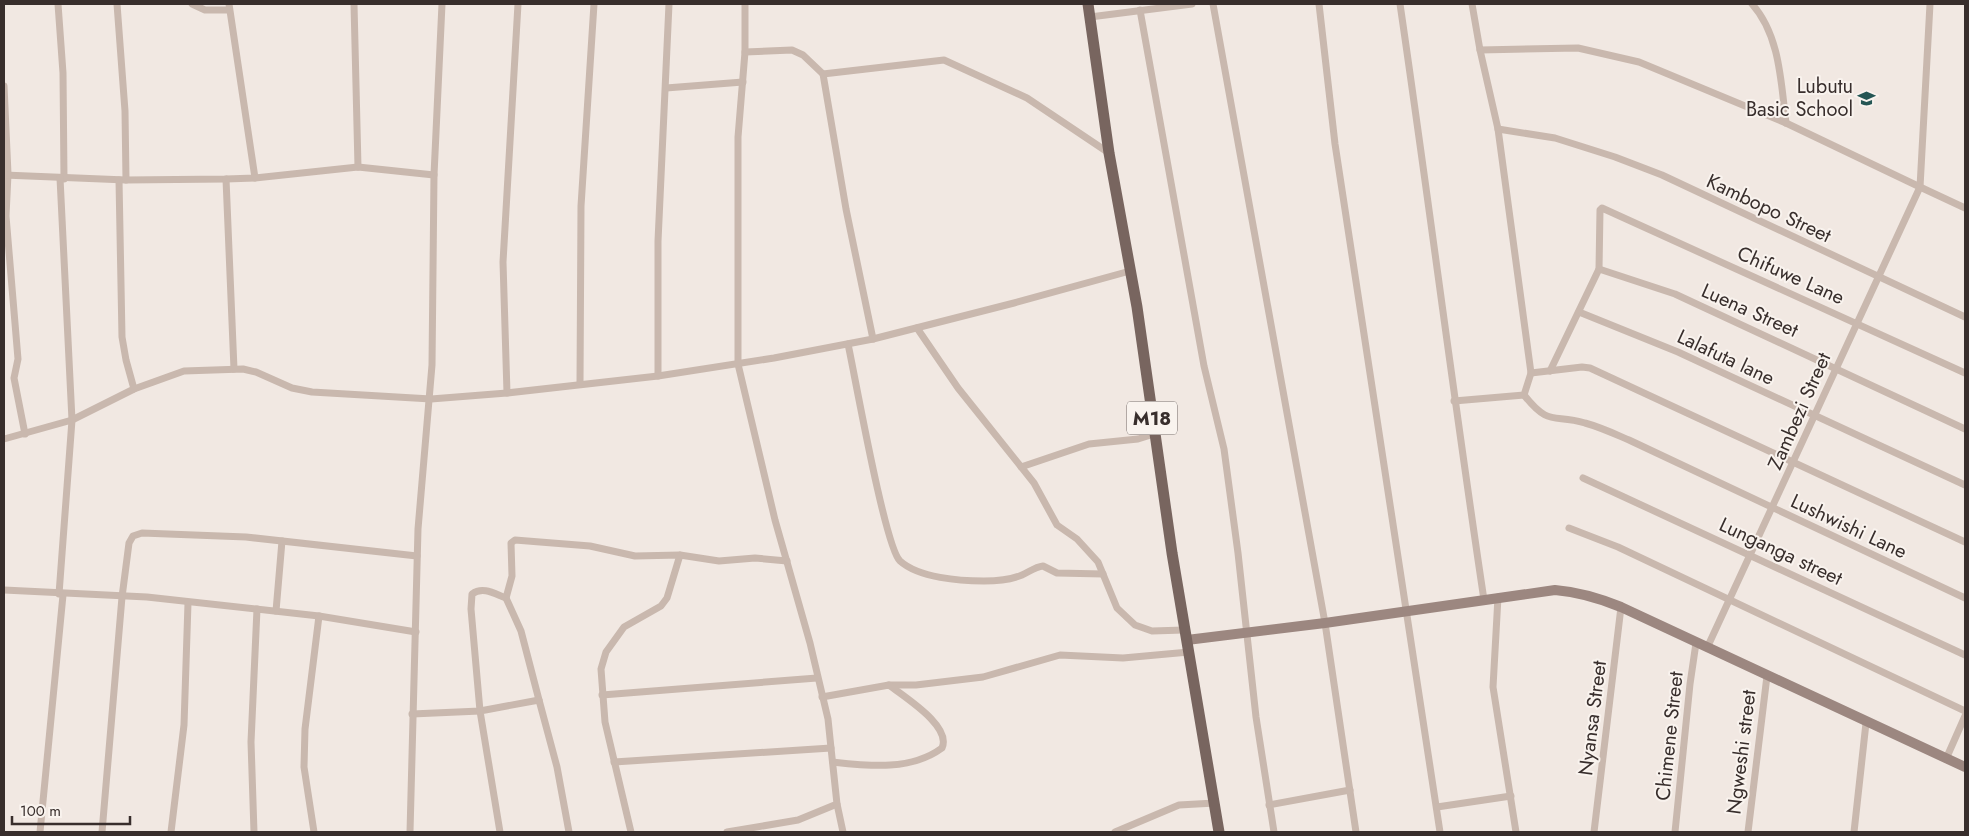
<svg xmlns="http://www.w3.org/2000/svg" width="1969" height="836" font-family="Jost,sans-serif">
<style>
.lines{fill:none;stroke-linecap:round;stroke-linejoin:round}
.street{stroke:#c9b8ae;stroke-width:7}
.secondary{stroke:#9c8780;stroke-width:10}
.primary{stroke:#78655f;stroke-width:11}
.labels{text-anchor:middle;stroke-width:4;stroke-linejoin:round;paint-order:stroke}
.shield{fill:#f9f3ee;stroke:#726966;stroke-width:1}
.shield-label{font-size:19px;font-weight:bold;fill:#382e2c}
.poi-label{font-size:20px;fill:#382e2c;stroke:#f9f3ee;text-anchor:end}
.street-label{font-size:20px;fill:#382e2c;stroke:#f9f3ee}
</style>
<rect width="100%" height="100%" fill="#f1e8e2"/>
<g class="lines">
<!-- street -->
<g class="street">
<path d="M58,4L63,73L64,179"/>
<path d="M117,4L125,111L126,180"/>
<path d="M192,4L205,10H229"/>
<path d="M229,4L255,178"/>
<path d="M354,4L358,167"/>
<path d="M745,4V52L738,137V364L775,520L810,643L828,719L831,748"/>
<path d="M1213,4L1325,623L1356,832"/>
<path d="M1319,4L1335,144L1440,832"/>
<path d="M1400,4C1429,202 1454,401 1484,600"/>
<path d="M1472,4L1480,50L1578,48L1639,62L1786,123L1920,187L1930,4"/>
<path d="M1752,4C1780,35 1781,83 1786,123"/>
<path d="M1140,10L1204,366L1224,449L1238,553L1256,717L1274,832"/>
<path d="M1090,17L1192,4"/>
<path d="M745,52L792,50L803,55L823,74L846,209L873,339"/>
<path d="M823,74L944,60L1027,98L1109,153"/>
<path d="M4,86L8,174L6,216L18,359L14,378L25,434"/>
<path d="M666,88L743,82"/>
<path d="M1498,129L1555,138L1615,157L1662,175L1965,317"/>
<path d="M4,175L126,180L226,179L255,178L358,167L434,175"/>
<path d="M226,179L234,369"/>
<path d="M119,180L122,337L126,360L134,389"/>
<path d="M1599,269L1675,294L1965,429"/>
<path d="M1579,312L1678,352L1965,485"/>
<path d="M917,328L958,388L1034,483L1057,525L1077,539L1098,562L1117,608L1135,625L1152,631L1184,630"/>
<path d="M848,344C855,376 885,547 900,561C919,578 960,581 984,581C997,581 1010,580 1022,575C1029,572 1035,567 1043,566L1057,573L1103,574"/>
<path d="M1550,371L1599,269L1600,210L1602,208L1965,373"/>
<path d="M1531,373L1582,367L1590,368L1965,542"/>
<path d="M658,376V241L669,4"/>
<path d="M580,384L581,206L594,4"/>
<path d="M507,393L503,262L518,4"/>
<path d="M1524,395C1550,428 1554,413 1585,423C1600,427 1615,434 1629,440L1965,598"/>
<path d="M1454,401L1524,395L1531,373L1498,129L1480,50"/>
<path d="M4,439L72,420L134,389L184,371L243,369L256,372L292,388L312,392L431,399L507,393L658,376L774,358L873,339L1014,303L1130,271"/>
<path d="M1021,467L1089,444L1138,439L1154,434"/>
<path d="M1583,478L1965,655"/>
<path d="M1569,528L1618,547L1965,711"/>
<path d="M4,590L147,597L319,616L416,632"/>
<path d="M59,594L72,420L60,178"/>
<path d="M1498,597L1493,687L1516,832"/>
<path d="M506,598L512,576L511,543L515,540L590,546L635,556L680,555L719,561L755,558L787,561"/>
<path d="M276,611L282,541"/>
<path d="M1707,648L1920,187L1965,208"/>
<path d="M889,685H916L983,677L1060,655L1123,658L1189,652"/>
<path d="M602,695L817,678"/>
<path d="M822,697L889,685C904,697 952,726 942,748C911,771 869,766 833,762"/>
<path d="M412,714L480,711L471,609L472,594C483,586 495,594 506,598L521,631L539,700"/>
<path d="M1946,759L1965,716"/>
<path d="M614,762L831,748L837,804L798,820L727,832"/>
<path d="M837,804L843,832"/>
<path d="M1269,805L1350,790"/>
<path d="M1437,807L1511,796"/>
<path d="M40,832L63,595"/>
<path d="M102,832L122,597L129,543L133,536L142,533L246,537L417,556"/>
<path d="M171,832L184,725L188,603"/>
<path d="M254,832L251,742L257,609"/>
<path d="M314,832L304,767L305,729L319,616"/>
<path d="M410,832L418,529L432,365L434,175L442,4"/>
<path d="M500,832L480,711L539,700L557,767L569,832"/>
<path d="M631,832L605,722L601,669L606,652L624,627L661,606L667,598L680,555"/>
<path d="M1115,832L1179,805L1215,803"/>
<path d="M1594,832L1621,607"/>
<path d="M1675,832L1690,684L1696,643"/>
<path d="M1748,832L1767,676"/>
<path d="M1854,832L1866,723"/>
</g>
<!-- secondary -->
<path class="secondary" d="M1187,640L1325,623L1555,590C1579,592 1599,598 1621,607L1965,767"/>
<!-- primary -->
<path class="primary" d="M1088,4L1109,153L1137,307L1172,553L1219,832"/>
</g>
<!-- icons -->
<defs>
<symbol id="school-bare" viewBox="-9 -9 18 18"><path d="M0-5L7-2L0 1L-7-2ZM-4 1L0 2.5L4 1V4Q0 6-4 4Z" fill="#255654" stroke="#f9f3ee" stroke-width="2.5" paint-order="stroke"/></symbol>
</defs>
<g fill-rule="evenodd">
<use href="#school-bare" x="1854" y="86" width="25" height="25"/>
</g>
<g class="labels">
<!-- shield labels -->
<rect class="shield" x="1127" y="401.5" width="50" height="33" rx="4"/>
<g class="shield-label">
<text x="1152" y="425">M18</text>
</g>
<!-- poi labels -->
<g class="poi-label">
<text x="1853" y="93">Lubutu<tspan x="1853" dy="23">Basic School</tspan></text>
</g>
<!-- street labels -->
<g class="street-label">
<text transform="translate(1769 208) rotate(25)" y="7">Kambopo Street</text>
<text transform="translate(1791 275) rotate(24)" y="7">Chifuwe Lane</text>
<text transform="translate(1750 310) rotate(24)" y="7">Luena Street</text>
<text transform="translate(1726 357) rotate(25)" y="7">Lalafuta lane</text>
<text transform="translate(1799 411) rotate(-66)" y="7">Zambezi Street</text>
<text transform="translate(1849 526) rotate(25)" y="7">Lushwishi Lane</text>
<text transform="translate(1781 551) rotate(25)" y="7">Lunganga street</text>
<text transform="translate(1592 718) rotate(-83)" y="7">Nyansa Street</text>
<text transform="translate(1669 736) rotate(-84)" y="7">Chimene Street</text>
<text transform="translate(1741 752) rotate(-83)" y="7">Ngweshi street</text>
</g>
</g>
<!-- border -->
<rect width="1969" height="836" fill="none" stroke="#382e2c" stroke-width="10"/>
<!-- scale -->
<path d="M12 816v8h118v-8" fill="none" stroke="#382e2c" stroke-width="2.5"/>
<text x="20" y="816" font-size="15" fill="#382e2c" stroke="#f9f3ee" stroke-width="4" paint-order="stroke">100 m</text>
</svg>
